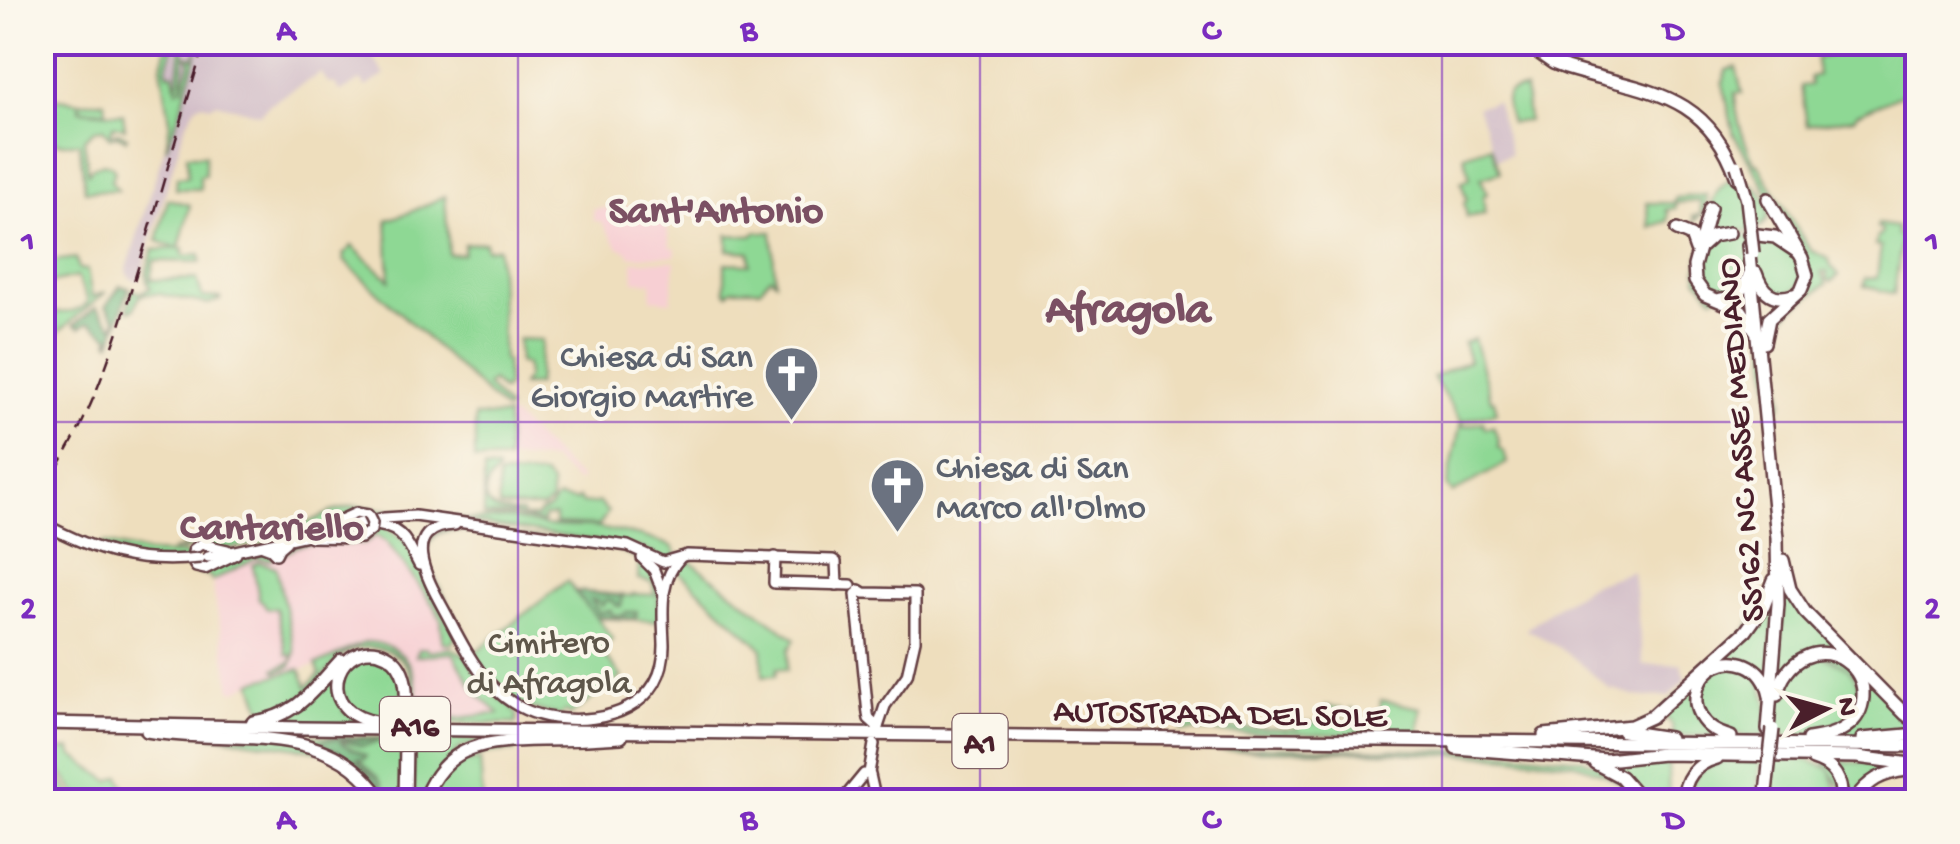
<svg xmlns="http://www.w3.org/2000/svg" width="1960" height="844" font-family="'Gochi Hand',sans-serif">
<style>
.built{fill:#f7cfd3}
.industrial{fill:#d2bdc7}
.green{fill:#8ed894;stroke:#6c7c60;stroke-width:2.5;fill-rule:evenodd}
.forest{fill:#72b87e;stroke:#5e6c54;stroke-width:2.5}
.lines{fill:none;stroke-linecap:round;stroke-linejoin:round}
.major-casing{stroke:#633c41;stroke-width:14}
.highway-casing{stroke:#633c41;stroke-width:16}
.major{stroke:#fff;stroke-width:9}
.highway{stroke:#fff;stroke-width:11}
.rail{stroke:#4a1f2b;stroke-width:2.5;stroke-dasharray:15 8;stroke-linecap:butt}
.major-bridge-casing{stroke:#633c41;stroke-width:14;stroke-linecap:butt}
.highway-bridge-casing{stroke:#633c41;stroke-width:16;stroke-linecap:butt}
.major-bridge{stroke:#fff;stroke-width:9}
.highway-bridge{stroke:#fff;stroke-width:11}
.grid{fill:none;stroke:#7b2cbf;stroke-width:2.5;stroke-opacity:0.55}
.labels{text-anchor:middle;stroke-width:8;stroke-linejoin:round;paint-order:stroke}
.shield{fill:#fbf7ec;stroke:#7f6065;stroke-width:2.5}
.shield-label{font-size:32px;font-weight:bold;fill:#4a1f2b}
.worship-label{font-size:35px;fill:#5b616d;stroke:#fbf7ec;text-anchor:end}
.street-label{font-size:35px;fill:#4a1f2b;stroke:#fbf7ec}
.park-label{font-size:35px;fill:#5e564a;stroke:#fbf7ec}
.quarter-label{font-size:40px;font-weight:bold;fill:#7b5063;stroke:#fbf7ec}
.district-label{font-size:45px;font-weight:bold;fill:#7b5063;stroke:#fbf7ec}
.neatline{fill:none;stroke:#7b2cbf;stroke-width:4}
.grid-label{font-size:32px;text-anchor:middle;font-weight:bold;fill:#7b2cbf}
</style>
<rect width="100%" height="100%" fill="#fbf7ec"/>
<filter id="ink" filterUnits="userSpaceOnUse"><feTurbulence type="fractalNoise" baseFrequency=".01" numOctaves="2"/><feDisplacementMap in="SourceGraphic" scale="20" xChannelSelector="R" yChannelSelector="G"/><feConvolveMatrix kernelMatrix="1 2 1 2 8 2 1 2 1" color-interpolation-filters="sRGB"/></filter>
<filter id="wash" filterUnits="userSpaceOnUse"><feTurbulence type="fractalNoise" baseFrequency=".0048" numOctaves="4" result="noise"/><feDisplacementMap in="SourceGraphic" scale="40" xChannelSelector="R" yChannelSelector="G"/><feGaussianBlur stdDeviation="2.25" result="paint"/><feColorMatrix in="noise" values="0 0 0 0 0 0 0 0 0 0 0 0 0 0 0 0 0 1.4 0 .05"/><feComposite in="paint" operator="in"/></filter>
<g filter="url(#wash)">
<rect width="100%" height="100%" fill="#eedebd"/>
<!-- built -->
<g class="built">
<path d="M664,204L670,247L676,248L675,256H629V252L618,247L601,221H594L593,209Z"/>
<path d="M633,261H675L671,301L651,299L652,282L634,281Z"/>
<path d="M507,416H513L581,480L577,482L552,460L507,459Z"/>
<path d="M378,532L396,546L439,610L451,648L501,714L459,718L417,715L414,671L409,662L389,647L358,645L336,660L248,684L236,691L231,690L212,581L215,578L257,557L292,546L314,542H364Z"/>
</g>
<!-- industrial -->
<g class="industrial">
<path d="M168,43H378L382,49L372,56L385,75L366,87L361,80L341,92L334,83L329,84L321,73L269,104L260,114L217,103L209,106L204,103L197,105L185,126L139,281L130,278L126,272L167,140L169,121L161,70Z"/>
<path d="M1496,101L1511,154L1497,159L1477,107Z"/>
<path d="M1633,571L1643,665L1681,664L1686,679L1669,696L1647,697L1633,696L1613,689L1612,691L1574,658L1535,633L1525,630L1551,610L1591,585Z"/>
</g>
<!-- green -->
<g class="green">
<path d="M168,43H170L171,48L175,43L166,68L168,74L174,73L177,91L181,43H185L182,90L190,61L187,56L194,58L200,43L179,115L166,149L170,121L161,67Z"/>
<path d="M1847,43H1917V88L1857,114L1854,118L1807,125L1801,86L1811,85L1810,77L1818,75L1816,58L1848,51Z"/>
<path d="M1736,67L1742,93H1735C1736,120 1743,140 1755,164L1758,163L1765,177L1810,250L1829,259L1830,264L1839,275L1831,282L1827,278V271L1821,272L1827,284L1792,309L1776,330L1783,402L1779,410L1772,414L1766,347L1769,324L1801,293L1803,253L1734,135L1723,84L1727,70Z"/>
<path d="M1525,89L1528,121L1511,123C1506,105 1498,89 1525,89Z"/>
<path d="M53,98L80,102L105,101L106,111L83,110L80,105V110L123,114L125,128L113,126L110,133L113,135L117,132L127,136L126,139L116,135L110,138L103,128L100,130L96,129L84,139L88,173L93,167L104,163L112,166L115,171L111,181L118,190L85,191L79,143H56L43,132V109L52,108Z"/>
<path d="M1491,146L1500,172L1481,178L1487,194L1483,196L1485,214L1467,217L1464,202L1467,200L1461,182L1470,178L1464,155Z"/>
<path d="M187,155H205V175L200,176V189H176L177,177L188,176Z"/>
<path d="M1734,179C1767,180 1787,229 1744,231C1732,231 1723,230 1714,222C1708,204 1716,185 1734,179Z"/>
<path d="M1707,195L1705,211L1692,224L1696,219L1693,216L1701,214L1700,201L1676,203V208L1666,210L1668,212V221L1650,227L1647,203H1673L1675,198Z"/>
<path d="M445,196L449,254H463L464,244L485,242L486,249L498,248L503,360L506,361L507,385L503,391L492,381L487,385L508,409L505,411L343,260L345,258L343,255L352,246L390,280L387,220L411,212Z"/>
<path d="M168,199L190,205L179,248L184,249L182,253L185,256L200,254L201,262L154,261L150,280L197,279L202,297L220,298V300L207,304L159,294H144L139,297L134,309L130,310L128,309L133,289L139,293L151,288C141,278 150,263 153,250L178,248L157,241Z"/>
<path d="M1878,224L1897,227V235L1902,236L1894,294L1864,286L1865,279L1877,278L1881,247L1875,246L1878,236H1881L1882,230L1877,228Z"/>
<path d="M756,232H772L775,281L770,277L760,289H732L728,294L725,290V263L750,264V252L728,250V235L752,236Z"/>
<path d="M1724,235L1766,237L1783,243L1804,266L1802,285L1783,297L1761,284L1756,255L1742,288L1713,297L1697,278L1700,252Z"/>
<path d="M76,258L79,269L87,270L92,297L106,292L43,345V326L57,312C70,313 76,313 87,303V299L77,277L51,283L43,289V262Z"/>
<path d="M518,339L542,340L537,385H522L527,377L526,364L519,363Z"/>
<path d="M1474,339L1491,400H1494L1497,412L1462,421L1461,427L1483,422L1485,428L1493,426L1499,441L1498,447L1504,452L1507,463L1453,493L1447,487L1461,422L1433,377L1469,361L1463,343Z"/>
<rect x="475" y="416" width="32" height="44"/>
<path d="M484,469L497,470V473C486,482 478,501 495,509C502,513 514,512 522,513V517H538L539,513L549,509L557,498L576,501L579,498L582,503L594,504L598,502L608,512L599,526L555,524V516H544L543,523L513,515L484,516Z"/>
<path d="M505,475L544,476L551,484V502L543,508L499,507L498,477Z"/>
<path d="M355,506L468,520L511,518L546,526L593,527L641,536L672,546L677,555L666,560L641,548L412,514L324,530L367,513L311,533L235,548H192L171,551L216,536L246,538L270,530L297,528L331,512Z"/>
<path d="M376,527H384L404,540L455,634V638L451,644L443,642L441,620L436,609L387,542L376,535L364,544H309L294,547V549L281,555V549C306,535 337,540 365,540L374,532L326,536Z"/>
<path d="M447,527L625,549L651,570L659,589L658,621L597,618L613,639L600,650L622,677L570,715L566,711L560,716L527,707L512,699L480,669L423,565V545L429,536ZM451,530L619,550L639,561L638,579L652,582L655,595L632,594L631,596L575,591L567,581L474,653L427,563C425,543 432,533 451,530Z"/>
<path d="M104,543L149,553L184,554L196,568L262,549H267L274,558L271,560L257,558L212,581L209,575L194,572L189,566L163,567L98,548Z"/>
<path d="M686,558L795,639L789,649L787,670L777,668L776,675L763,676L762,648L676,569Z"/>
<path d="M259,562L276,567L277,571L295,653L291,666L277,672L275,669L292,662V655H287L276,608L267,609L263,602L259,599L253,565Z"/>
<path d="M1784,578L1792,596L1917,727V732L1861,737H1831L1859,716L1860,676L1823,653L1780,679Z"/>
<path d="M1775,582L1770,687L1760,671L1719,663L1694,696L1716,736H1673L1672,725L1661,711L1745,632Z"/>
<path d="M369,642C415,647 416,677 419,715L459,718L499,713L476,693L453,653L416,656L419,649L426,648L428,651L451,648L465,655L481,681L493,694L511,706L517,715L516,724L412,722C413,688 418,654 375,648C363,647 355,648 345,654C327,666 318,689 301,700C279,715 252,720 226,721V715L251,716L263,713L252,682L300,669L307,687L320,674L316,664C336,659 348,646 369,642Z"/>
<path d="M373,655L392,662L402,682L403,722L383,721L350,709L340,687C349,665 348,660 373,655Z"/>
<path d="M1821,656C1830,660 1843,663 1850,670C1870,693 1852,727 1825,733C1810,737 1791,735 1776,735L1780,695L1794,666Z"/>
<path d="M1725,664L1758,674L1768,703L1765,736C1742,736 1700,736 1698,704C1698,697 1701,687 1702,680Z"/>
<path d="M338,671L344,712L393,726L266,722Z"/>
<path d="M1381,700L1421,708L1419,734L1406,733L1401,735L1219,733L1212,731L1182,732L1183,723C1193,731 1207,722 1219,728L1297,729L1300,722L1324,723L1326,706L1342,708L1341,725H1349L1350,709L1356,710L1355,727L1372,728L1375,712H1380Z"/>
<path d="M206,735L403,737L402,801H386L335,753Z"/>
<path d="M413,737L489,739L460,748L421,801L413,802Z"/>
<path d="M516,743L514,751C480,754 455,753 435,786L461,763L480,759L483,801L426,802C444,758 470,746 516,743Z"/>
<path d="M1235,746L1249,750L1261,747L1505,752L1582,759L1600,766L1622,785L1604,774L1574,763L1498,756L1345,751L1182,750V747Z"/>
<path d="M71,749L72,755L110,781L120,776L126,789L102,801H82L48,754L52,750Z"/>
<path d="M42,752L72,795L52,801H43Z"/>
<path d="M1668,756L1669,801H1645L1596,761Z"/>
<path d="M1773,759L1807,760L1831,769L1839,801L1769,802Z"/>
<path d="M1823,760L1900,765L1887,771L1852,801H1842L1843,790Z"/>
<path d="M1724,761H1760L1757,801L1686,802C1691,778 1700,766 1724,761Z"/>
</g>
<!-- forest -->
<g class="forest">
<path d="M120,286L129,288L111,343L109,342L110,337L91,324L87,323L80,328L74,325L96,307L114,327L116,319L106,306Z"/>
<path d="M574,591L623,596L621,606H617L612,601L607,600L602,606L599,602L592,600L599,613L610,610L613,615H624L626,612H637L635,619L596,617Z"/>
<path d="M331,739L384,740L363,746L342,741L341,743L366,756L364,759H357L378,778L390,801H388C372,774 353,756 323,745L322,741Z"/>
</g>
</g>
<g filter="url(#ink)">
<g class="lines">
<defs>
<g id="major">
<path d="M370,525C401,525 406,540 419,565"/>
<path d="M455,525C392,527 434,590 449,619C473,665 497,710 554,718C606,725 665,707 664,644C663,613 658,581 681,557"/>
<path d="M325,527L356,513L368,515"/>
<path d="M311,537L361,538L371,530"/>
<path d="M263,546L271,549L276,554L279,548L286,542"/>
<path d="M227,550L201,544L194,549L191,559L196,567L205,569L236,554"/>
<path d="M208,557L384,518L415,516L628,546L663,562L687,555L833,560L836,562L837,585"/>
<path d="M775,557L774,583L851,585"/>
<path d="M642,558L654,570L662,591"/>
<path d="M859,590L864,593L915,594V640L907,675L885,706L877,730"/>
<path d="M856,594L868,714L869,719L878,727"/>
<path d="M869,773L874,744"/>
<path d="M870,775L876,802"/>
<path d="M841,802L864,774"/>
</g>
<g id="highway">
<path d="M1523,42L1553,63L1566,68C1643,92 1706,89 1737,178"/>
<path d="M1710,208L1694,266L1695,281L1705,295L1741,310L1755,330"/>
<path d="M1677,230L1691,236L1696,250"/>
<path d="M1749,234L1775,237L1796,251"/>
<path d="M1748,245L1777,538L1778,604L1768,730"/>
<path d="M1702,246L1713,236L1729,233"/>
<path d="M1756,273C1762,291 1772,302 1793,295"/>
<path d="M1721,299C1737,298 1745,290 1749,275"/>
<path d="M1764,343L1769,319L1801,290L1807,275L1802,258L1768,199"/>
<path d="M1783,560L1790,589L1805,612L1905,714L1918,724"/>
<path d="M1777,695C1784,660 1821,639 1850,665C1869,682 1867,713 1846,727C1835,735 1821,737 1808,739"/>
<path d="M253,722C298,716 312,691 341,660"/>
<path d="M42,723L302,728L1918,746"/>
<path d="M380,723C312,714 334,642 379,652C389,655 398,662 402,672C408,686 406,704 406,719"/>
<path d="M147,731C231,746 330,716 383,802"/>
<path d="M1623,731L1669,738"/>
<path d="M1544,735L1631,726L1651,717L1746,631L1764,606L1774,580"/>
<path d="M1731,737C1668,721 1700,646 1747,665C1761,671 1767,682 1770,696"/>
<path d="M1862,739L1918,734"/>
<path d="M1456,748L1606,760L1663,754L1799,756L1857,757L1918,765"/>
<path d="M1813,759C1834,765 1843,780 1841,802"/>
<path d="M1595,763L1621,777L1643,802"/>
<path d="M405,802L406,741"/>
<path d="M423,802C445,741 489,741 544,740C570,740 595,739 621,737"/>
<path d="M1683,802C1684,778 1695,764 1717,758"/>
<path d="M1765,802L1769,765"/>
<path d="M1853,802C1868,780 1882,773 1907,770"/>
</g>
</defs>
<!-- major casing -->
<use href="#major" class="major-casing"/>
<!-- highway casing -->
<use href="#highway" class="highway-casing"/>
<!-- major -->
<use href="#major" class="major"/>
<!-- highway -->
<use href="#highway" class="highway"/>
<!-- rail -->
<path class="rail" d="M42,490C86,430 108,364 130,294C156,210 179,126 205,42"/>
<defs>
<g id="major-bridge">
<path d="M368,515L372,523L371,530"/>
<path d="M42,523C97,552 137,565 200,558"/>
</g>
<g id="highway-bridge">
<path d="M1737,166L1747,200L1753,253"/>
<path d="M409,741V719"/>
<path d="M1769,765L1773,729"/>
</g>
</defs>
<!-- major-bridge casing -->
<use href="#major-bridge" class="major-bridge-casing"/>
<!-- highway-bridge casing -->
<use href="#highway-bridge" class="highway-bridge-casing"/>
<!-- major-bridge -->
<use href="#major-bridge" class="major-bridge"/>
<!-- highway-bridge -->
<use href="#highway-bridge" class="highway-bridge"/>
</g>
</g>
<!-- grid -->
<path class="grid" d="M518,42V802M980,42V802M1442,42V802M42,422H1918"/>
<!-- icons -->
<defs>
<symbol id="church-pin" viewBox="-11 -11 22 30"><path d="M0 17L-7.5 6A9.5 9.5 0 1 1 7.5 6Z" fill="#6b7280" stroke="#fbf7ec"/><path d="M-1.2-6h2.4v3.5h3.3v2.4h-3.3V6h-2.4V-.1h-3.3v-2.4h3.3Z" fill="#fff"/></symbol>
</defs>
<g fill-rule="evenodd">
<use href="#church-pin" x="760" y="342" width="63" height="86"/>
<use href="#church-pin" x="866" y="454" width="63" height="86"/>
</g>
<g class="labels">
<!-- shield labels -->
<g class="shield">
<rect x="380" y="697" width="70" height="54" rx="8"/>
<rect x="952.5" y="714" width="55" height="54" rx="8"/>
</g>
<g class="shield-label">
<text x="415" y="735">A16</text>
<text x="980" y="752">A1</text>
</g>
<!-- worship labels -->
<g class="worship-label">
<text x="753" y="366">Chiesa di San<tspan x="753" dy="40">Giorgio Martire</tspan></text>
<text x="936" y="477" text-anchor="start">Chiesa di San<tspan x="936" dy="40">Marco all'Olmo</tspan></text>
</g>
<!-- street labels -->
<g class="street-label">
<text transform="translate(1738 440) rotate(-94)" y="12">SS162 NC ASSE MEDIANO</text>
<text transform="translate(1220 711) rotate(1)" y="12">AUTOSTRADA DEL SOLE</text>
</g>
<!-- park labels -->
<g class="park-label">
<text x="549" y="652">Cimitero<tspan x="549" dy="40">di Afragola</tspan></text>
</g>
<!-- quarter labels -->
<g class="quarter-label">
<text x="716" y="221">Sant'Antonio</text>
<text x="272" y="538">Cantariello</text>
</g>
<!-- district labels -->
<g class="district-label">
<text x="1128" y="321">Afragola</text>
</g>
</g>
<!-- margin -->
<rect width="1960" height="844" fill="none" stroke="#fbf7ec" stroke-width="110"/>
<!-- north arrow -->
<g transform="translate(1825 709) rotate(84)" stroke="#fbf7ec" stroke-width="8" paint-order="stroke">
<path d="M0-8L18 38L0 25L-18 38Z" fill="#4a1f2b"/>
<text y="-15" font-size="28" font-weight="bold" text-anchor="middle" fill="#4a1f2b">N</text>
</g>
<rect x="55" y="55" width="1850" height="734" class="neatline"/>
<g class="grid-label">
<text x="286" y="39">A</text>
<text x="749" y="39">B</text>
<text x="1211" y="39">C</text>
<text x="1674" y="39">D</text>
<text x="28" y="250">1</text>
<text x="1932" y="250">1</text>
<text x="28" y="617">2</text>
<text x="1932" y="617">2</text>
<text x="286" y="828">A</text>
<text x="749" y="828">B</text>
<text x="1211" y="828">C</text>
<text x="1674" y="828">D</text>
</g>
</svg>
